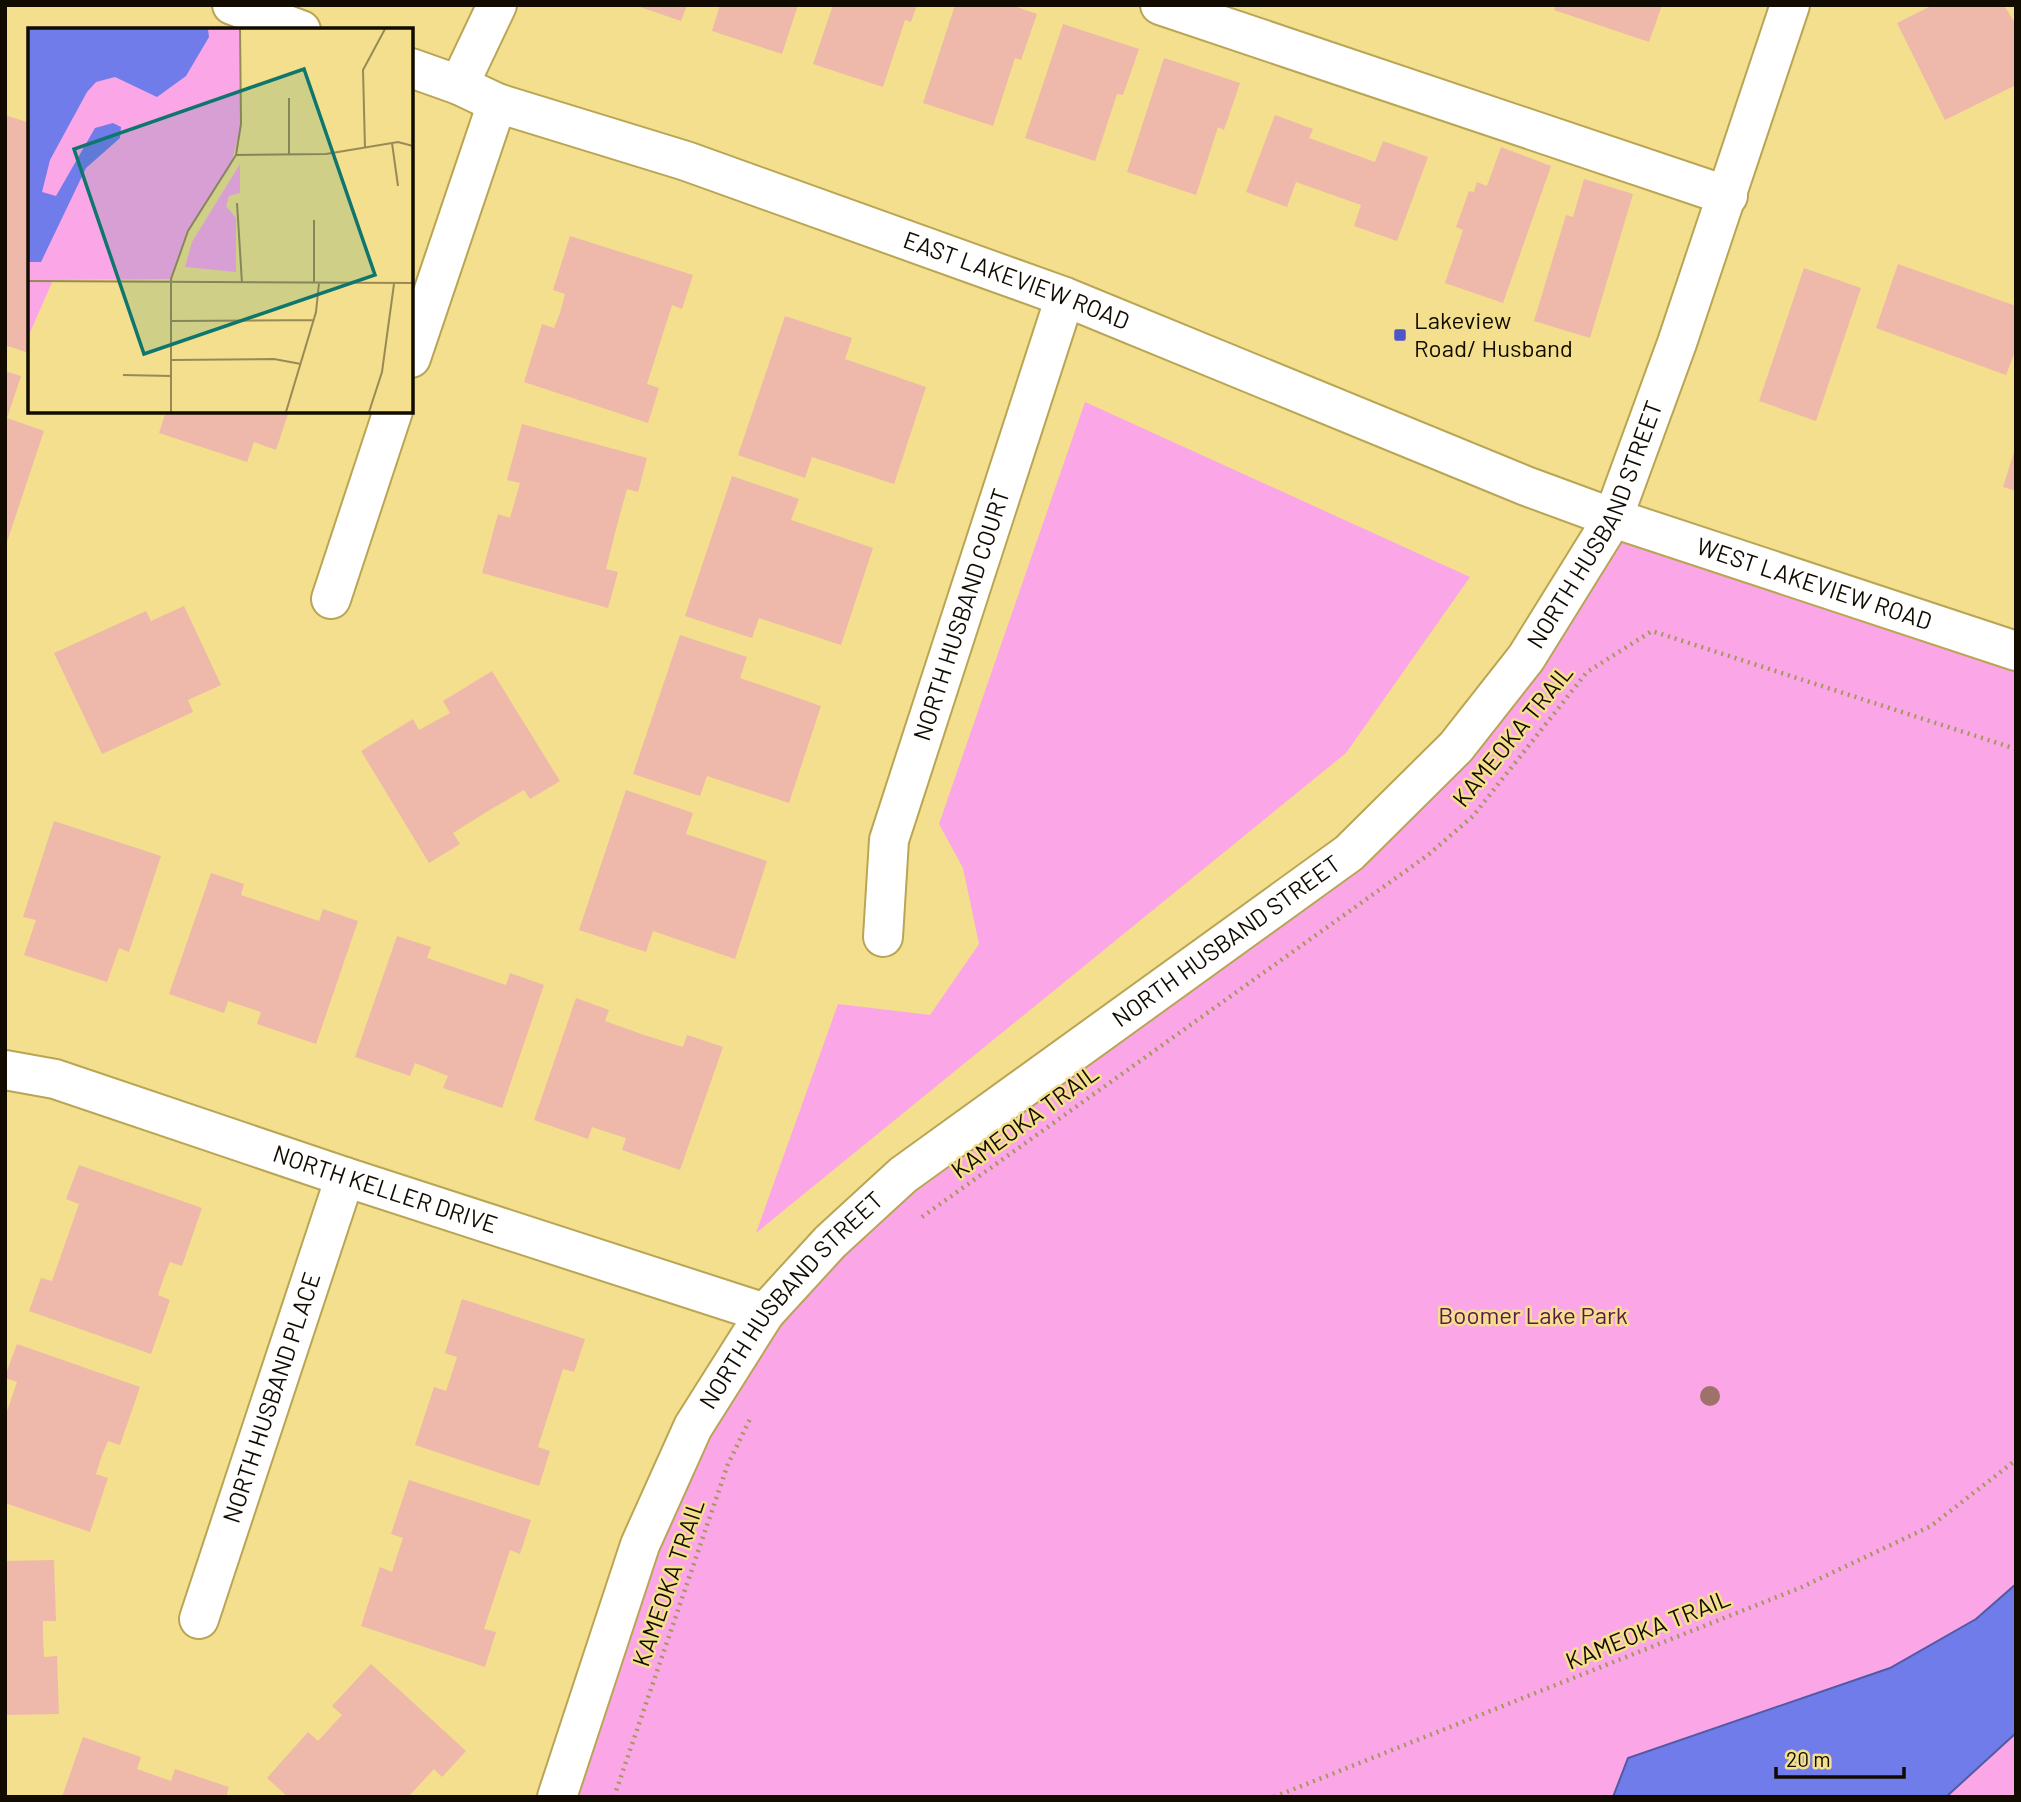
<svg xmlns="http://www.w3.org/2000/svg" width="2021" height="1802" font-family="Barlow,sans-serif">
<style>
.green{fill:#fba6e7}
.water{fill:#6f7cea;stroke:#535aa4;stroke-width:2}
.building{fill:#eeb9aa}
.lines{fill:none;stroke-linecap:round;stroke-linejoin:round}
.minor-casing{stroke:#b9a554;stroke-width:42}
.major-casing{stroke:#b9a554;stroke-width:42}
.path{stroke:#a6975d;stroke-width:4.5;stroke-dasharray:2 5;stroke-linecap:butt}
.minor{stroke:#fff;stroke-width:38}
.major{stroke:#fff;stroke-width:38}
.tree{fill:#9e726a}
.poi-dot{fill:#4e55cb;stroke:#f3df8d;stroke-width:2.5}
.labels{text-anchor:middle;stroke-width:5;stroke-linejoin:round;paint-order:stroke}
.street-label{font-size:24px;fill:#110b00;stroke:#f3df8d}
.poi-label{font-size:24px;fill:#110b00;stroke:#f3df8d;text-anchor:start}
.park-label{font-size:24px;fill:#59184e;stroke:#f3df8d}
.inset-road{fill:none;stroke:#998a55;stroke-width:2}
.view{fill:#0f766e;fill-opacity:0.15;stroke:#0f766e;stroke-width:3.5}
.inset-edge{fill:none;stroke:#110b00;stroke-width:3.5}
</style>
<rect width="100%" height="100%" fill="#f3df8d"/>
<!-- green -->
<g class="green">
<path d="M1085,402L1470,577L1346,753L756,1233L838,1004L930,1015L979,944L963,868L939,824Z"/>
<path d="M1614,524L2016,659V1797H559L696,1427L831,1246L1351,855Z"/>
</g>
<!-- water -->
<path class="water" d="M2016,1584V1733L1946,1797H1613L1628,1758L1890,1668L1976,1619Z"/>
<!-- building -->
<g class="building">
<path d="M634,5H687L681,21Z"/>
<path d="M720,5H798L782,54L712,31Z"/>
<path d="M833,5H917L911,22L905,20L883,87L813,64Z"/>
<path d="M955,5H1011L1037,14L1021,60L1015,58L993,126L923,103Z"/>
<path d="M1556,5H1662L1649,42L1554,10Z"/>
<path d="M1933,5H2004L2016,25V85L1945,120L1897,23Z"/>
<path d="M1063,24L1139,49L1123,95L1117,94L1095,161L1025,138Z"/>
<path d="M1164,58L1240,83L1224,130L1218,127L1196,195L1127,172Z"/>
<path d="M5,115L30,123L29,353L5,345Z"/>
<path d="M1275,115L1313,129L1309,138L1375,162L1383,141L1428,157L1397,241L1354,226L1361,205L1296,182L1287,207L1246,192Z"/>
<path d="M1501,147L1551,166L1503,303L1445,283L1463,230L1456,227L1469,191L1474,192L1477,182L1487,186Z"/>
<path d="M1584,179L1633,194L1590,338L1534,321L1566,215L1573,217Z"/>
<path d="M570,236L693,275L682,309L672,305L647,384L659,388L648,423L524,382L542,324L554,328L560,313L565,294L553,290Z"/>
<path d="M1898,264L2016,306V349L2006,375L1876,328Z"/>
<path d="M1804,268L1861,288L1816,421L1759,401Z"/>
<path d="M785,316L852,338L845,359L926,387L894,484L812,457L805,478L738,455Z"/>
<path d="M5,371L21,376L7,418L44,431L6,545Z"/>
<path d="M166,411H289L276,450L254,442L247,462L159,433Z"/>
<path d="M522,424L647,458L638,492L627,489L616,529L606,569L618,572L608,608L482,573L498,514L510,518L520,483L507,480Z"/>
<path d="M2015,449H2016V491L2003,487Z"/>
<path d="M732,476L799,499L791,520L873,548L841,645L759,618L752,638L685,616Z"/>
<path d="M184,606L221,685L188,700L193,712L102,754L54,653L146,611L151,621Z"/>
<path d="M680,635L747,657L740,678L821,706L789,803L707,776L700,796L633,774Z"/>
<path d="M492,671L560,781L530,799L524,790L488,811L453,833L460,844L429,863L361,751L413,719L419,730L450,713L443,701Z"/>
<path d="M626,790L693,813L686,834L767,861L735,959L653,931L646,952L579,930Z"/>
<path d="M54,821L161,856L129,952L119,948L107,982L24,955L36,920L23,917Z"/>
<path d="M211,873L244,884L241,895L319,921L323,909L358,921L316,1044L257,1024L261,1012L228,1001L224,1013L169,994Z"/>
<path d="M397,936L431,947L427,958L506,985L510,973L544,985L502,1108L443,1088L448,1076L415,1063L410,1076L355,1057Z"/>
<path d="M576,998L609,1010L605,1021L644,1035L683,1047L687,1035L723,1047L680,1170L622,1150L626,1138L610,1133L592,1127L588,1139L534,1120Z"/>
<path d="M79,1165L202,1208L182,1266L170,1262L164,1277L158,1295L170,1300L151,1354L29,1311L41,1278L52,1281L79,1204L66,1199Z"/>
<path d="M462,1299L585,1339L574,1372L563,1369L538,1447L550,1451L539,1486L415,1445L434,1387L446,1391L451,1376L457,1357L445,1353Z"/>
<path d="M17,1344L140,1387L120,1445L108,1441L102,1455L96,1474L108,1478L90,1532L5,1503V1417L17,1382L5,1378V1376Z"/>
<path d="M409,1480L531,1520L520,1554L510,1550L484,1629L496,1632L485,1667L361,1626L380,1567L392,1572L397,1556L403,1538L391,1534Z"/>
<path d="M54,1560L56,1621H43V1638L44,1657L57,1656L59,1714L5,1715V1561Z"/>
<path d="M371,1664L466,1751L442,1777L434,1769L408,1797H288L267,1778L308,1732L318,1741L342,1715L332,1706Z"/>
<path d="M83,1737L141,1757L137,1769L171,1781L175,1769L229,1787L226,1797H62Z"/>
</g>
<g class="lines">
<defs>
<g id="minor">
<path d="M1160,5L1728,196"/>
<path d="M459,85L497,5"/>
<path d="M411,358L497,103"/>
<path d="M331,599L393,411"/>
<path id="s1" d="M883,937L889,840L1065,297"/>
<path id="s2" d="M5,1070L55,1079L345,1177L765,1313"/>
<path id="s3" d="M199,1619L345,1177"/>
<path id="s4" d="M557,1797L640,1545L693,1427L765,1313L830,1242L903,1175L1349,853L1456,747L1526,658L1613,518L1677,343L1790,5"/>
</g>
<g id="major">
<path d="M232,5L301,30"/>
<path id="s5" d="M411,68L459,85L497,103L686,161L1065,297L1526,486L1613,518L2016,651"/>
</g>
</defs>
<!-- minor casing -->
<use href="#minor" class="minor-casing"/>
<!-- major casing -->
<use href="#major" class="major-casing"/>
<!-- path -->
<g class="path">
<path d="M922,1217L1428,855L1473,816L1587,672L1652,631L2016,749"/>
<path d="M614,1797L728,1464L750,1419"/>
<path d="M1274,1797L1802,1587L1931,1526L2016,1460"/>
</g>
<!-- minor -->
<use href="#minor" class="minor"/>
<!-- major -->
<use href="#major" class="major"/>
</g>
<!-- trees -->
<circle class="tree" cx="1710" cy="1396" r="10"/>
<!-- markers -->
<rect class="poi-dot" x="1393" y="328" width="14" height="14" rx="3.5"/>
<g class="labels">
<!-- street labels -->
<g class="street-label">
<text dy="8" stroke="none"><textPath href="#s5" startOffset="642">EAST LAKEVIEW ROAD</textPath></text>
<text dy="8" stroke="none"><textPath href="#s4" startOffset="1690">NORTH HUSBAND STREET</textPath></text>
<text dy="8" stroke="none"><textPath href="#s5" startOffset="1496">WEST LAKEVIEW ROAD</textPath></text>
<text dy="8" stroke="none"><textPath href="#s1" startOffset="334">NORTH HUSBAND COURT</textPath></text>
<text transform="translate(1513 736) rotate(-51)" y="8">KAMEOKA TRAIL</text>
<text dy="8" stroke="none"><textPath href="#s4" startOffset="1124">NORTH HUSBAND STREET</textPath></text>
<text transform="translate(1025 1122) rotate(-36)" y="8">KAMEOKA TRAIL</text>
<text dy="8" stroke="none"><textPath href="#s2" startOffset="399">NORTH KELLER DRIVE</textPath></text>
<text dy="8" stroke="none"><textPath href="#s4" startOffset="556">NORTH HUSBAND STREET</textPath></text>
<text dy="8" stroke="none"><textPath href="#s3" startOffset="233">NORTH HUSBAND PLACE</textPath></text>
<text transform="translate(669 1583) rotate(-71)" y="8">KAMEOKA TRAIL</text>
<text transform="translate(1648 1630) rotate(-22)" y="8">KAMEOKA TRAIL</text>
</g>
<!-- poi labels -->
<g class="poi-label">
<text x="1414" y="329">Lakeview<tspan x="1414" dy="28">Road/ Husband</tspan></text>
</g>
<!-- park labels -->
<g class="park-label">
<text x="1533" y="1324">Boomer Lake Park</text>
</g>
</g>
<!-- overview -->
<g transform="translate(28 28)">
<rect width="385" height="385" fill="#f3df8d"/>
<path d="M0,1H212L213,96L203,138L159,203L142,251L25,252L0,309ZM212,136V165L201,168L198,178L208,190V244L157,239L164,214Z" fill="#fba6e7"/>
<path d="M0,1H180L181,9L158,48L129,69L87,49L68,54L59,64L22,132L14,164L28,168L67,100L85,95L93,99L92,110L58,140L13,234H0Z" fill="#6f7cea"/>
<path class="inset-road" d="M261,70V126M364,115L370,158M337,120L335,42L357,1M208,127L298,126L370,114L385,118M209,175L214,255M286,192V255M0,253L385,255M142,293L286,292M143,332L246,331L273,336M95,347L143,348M143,384V251L160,203L208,127L213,96L212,1M258,384L288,284L291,255M341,384L354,344L366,256"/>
<path class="view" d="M276,41L347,247L116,326L46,121Z"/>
<rect width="385" height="385" class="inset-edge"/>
</g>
<!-- border -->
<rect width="2021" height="1802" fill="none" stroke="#110b00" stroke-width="14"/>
<!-- scale -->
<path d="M1776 1767v10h128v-10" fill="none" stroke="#110b00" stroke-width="3.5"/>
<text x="1786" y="1767" font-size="21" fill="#110b00" stroke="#f3df8d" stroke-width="5" paint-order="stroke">20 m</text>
</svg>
